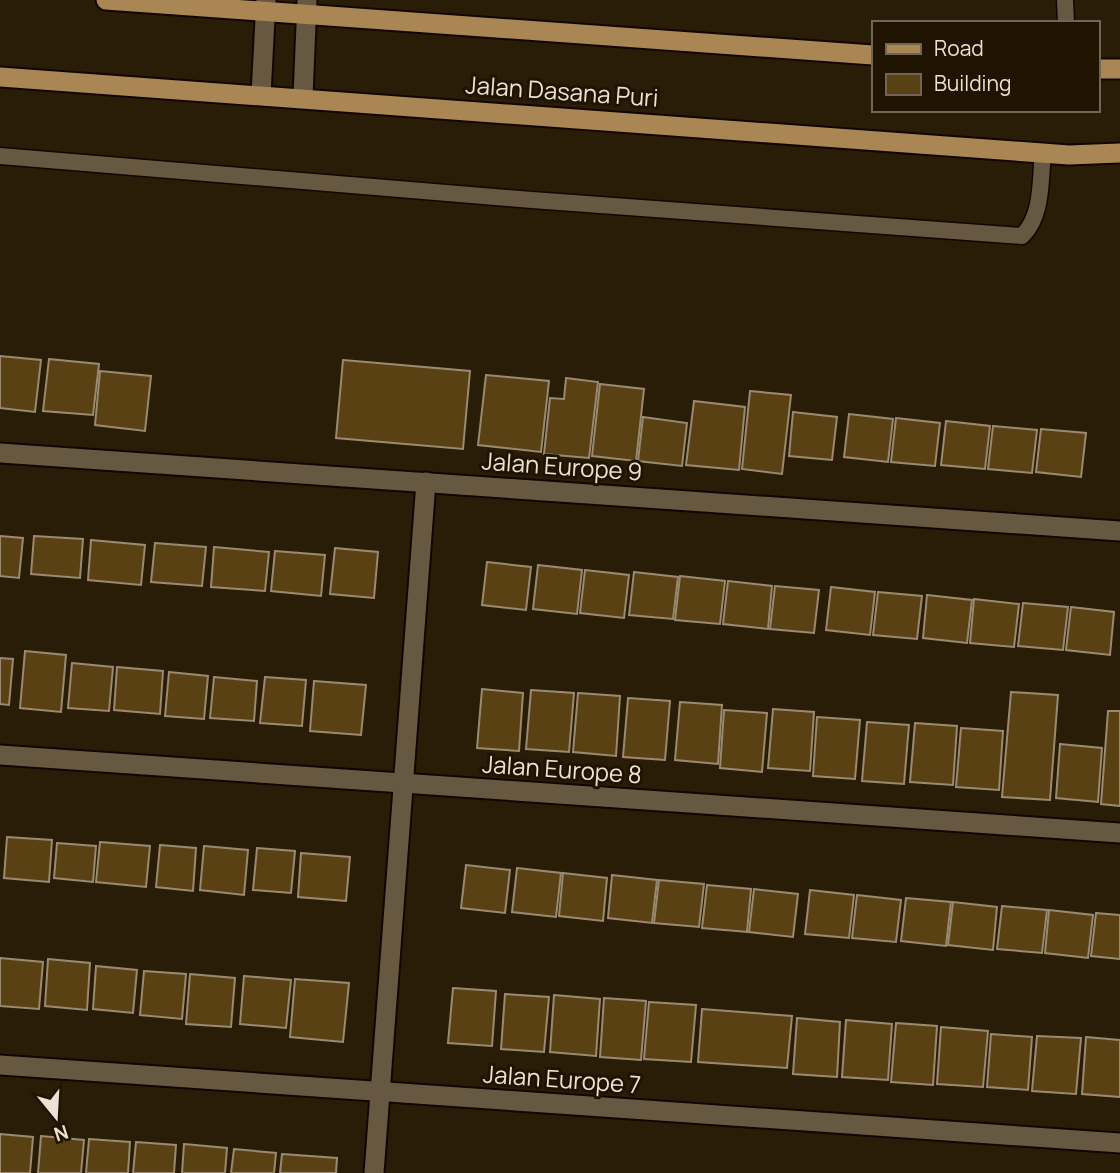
<svg xmlns="http://www.w3.org/2000/svg" width="1120" height="1173" font-family="Manrope,sans-serif">
<style>
.building{fill:#5a4113;stroke:#998a71;stroke-width:2}
.lines{fill:none;stroke-linecap:round;stroke-linejoin:round}
.service-casing{stroke:#120700;stroke-width:19}
.minor-casing{stroke:#120700;stroke-width:23}
.primary-casing{stroke:#120700;stroke-width:23}
.service{stroke:#675841;stroke-width:16}
.minor{stroke:#675841;stroke-width:19}
.primary{stroke:#aa8654;stroke-width:19}
.labels{text-anchor:middle;stroke-width:6;stroke-linejoin:round;paint-order:stroke}
.street-label{font-size:24px;fill:#ebe2d5;stroke:#201401}
</style>
<rect width="100%" height="100%" fill="#2a1d07"/>
<!-- building -->
<g class="building">
<path d="M0,356L41,360L35,412L0,408Z"/>
<path d="M49,359L99,364L93,415L43,411Z"/>
<path d="M343,360L470,371L463,449L336,438Z"/>
<path d="M100,371L151,376L145,431L95,425Z"/>
<path d="M486,375L549,381L541,452L478,445Z"/>
<path d="M566,378L598,382L589,458L544,454L550,398L564,399Z"/>
<path d="M600,384L644,389L636,461L592,456Z"/>
<path d="M750,391L791,395L782,474L742,469Z"/>
<path d="M694,401L745,407L739,470L686,465Z"/>
<path d="M793,412L837,417L832,460L789,456Z"/>
<path d="M849,414L893,419L888,462L844,457Z"/>
<path d="M643,417L687,423L682,466L638,461Z"/>
<path d="M896,418L940,423L935,466L891,462Z"/>
<path d="M946,421L990,426L985,469L941,465Z"/>
<path d="M993,426L1037,430L1032,473L988,469Z"/>
<path d="M1041,429L1086,433L1081,477L1036,472Z"/>
<path d="M0,536L23,538L19,578L0,576Z"/>
<path d="M34,536L83,539L80,578L31,574Z"/>
<path d="M91,540L145,545L141,585L88,580Z"/>
<path d="M155,543L206,547L202,586L151,582Z"/>
<path d="M214,547L269,552L265,591L211,587Z"/>
<path d="M335,548L378,552L374,598L330,594Z"/>
<path d="M275,551L325,555L321,596L271,591Z"/>
<path d="M487,562L531,567L526,610L482,605Z"/>
<path d="M538,565L582,570L577,614L533,609Z"/>
<path d="M585,570L629,575L624,618L580,613Z"/>
<path d="M634,572L678,577L673,619L629,615Z"/>
<path d="M680,576L725,581L720,624L675,620Z"/>
<path d="M728,581L772,586L768,629L723,624Z"/>
<path d="M775,586L819,590L814,633L770,629Z"/>
<path d="M831,587L875,592L870,635L826,630Z"/>
<path d="M878,592L922,596L917,639L873,635Z"/>
<path d="M927,595L972,600L967,643L923,638Z"/>
<path d="M974,599L1019,604L1014,647L970,643Z"/>
<path d="M1023,603L1068,607L1063,650L1018,646Z"/>
<path d="M1071,607L1114,612L1110,655L1066,650Z"/>
<path d="M25,651L66,655L61,712L20,708Z"/>
<path d="M0,658L13,659L9,705L0,704Z"/>
<path d="M72,663L113,667L109,711L68,708Z"/>
<path d="M117,667L163,671L160,714L114,710Z"/>
<path d="M169,672L208,676L204,719L165,716Z"/>
<path d="M214,677L257,681L254,721L210,718Z"/>
<path d="M265,677L306,680L302,726L260,723Z"/>
<path d="M314,681L366,685L361,735L310,731Z"/>
<path d="M482,689L523,693L519,751L477,748Z"/>
<path d="M531,690L574,693L569,752L526,749Z"/>
<path d="M1011,692L1058,695L1050,800L1002,797Z"/>
<path d="M578,693L620,696L616,756L573,752Z"/>
<path d="M628,698L670,701L665,760L623,757Z"/>
<path d="M680,702L722,705L718,764L675,760Z"/>
<path d="M773,709L814,712L810,771L768,768Z"/>
<path d="M724,710L767,713L762,772L720,768Z"/>
<path d="M1108,711H1120V806L1101,804Z"/>
<path d="M817,717L860,720L855,779L813,776Z"/>
<path d="M867,722L909,725L904,784L862,781Z"/>
<path d="M915,723L957,726L953,785L910,782Z"/>
<path d="M961,728L1003,731L999,790L956,787Z"/>
<path d="M1060,744L1102,748L1098,802L1056,798Z"/>
<path d="M7,837L52,840L49,882L4,878Z"/>
<path d="M100,842L150,846L146,887L96,882Z"/>
<path d="M57,843L96,846L93,882L54,878Z"/>
<path d="M160,845L196,848L193,891L156,887Z"/>
<path d="M204,846L248,850L244,895L200,890Z"/>
<path d="M257,848L295,851L291,893L253,890Z"/>
<path d="M301,853L350,857L346,901L298,897Z"/>
<path d="M466,865L510,870L505,913L461,908Z"/>
<path d="M517,868L561,873L556,917L512,912Z"/>
<path d="M563,873L607,878L603,921L559,916Z"/>
<path d="M612,875L657,880L652,923L608,918Z"/>
<path d="M659,880L704,884L699,927L654,923Z"/>
<path d="M707,885L751,889L747,932L702,928Z"/>
<path d="M754,889L798,894L793,937L749,932Z"/>
<path d="M810,890L854,895L849,938L805,934Z"/>
<path d="M857,895L901,900L896,942L852,938Z"/>
<path d="M906,898L951,902L946,946L901,941Z"/>
<path d="M953,902L997,907L993,950L948,945Z"/>
<path d="M1002,906L1047,910L1042,953L997,949Z"/>
<path d="M1049,910L1093,915L1088,958L1045,953Z"/>
<path d="M1096,913L1120,915V959L1091,956Z"/>
<path d="M0,958L43,962L39,1009L0,1006Z"/>
<path d="M48,959L90,963L87,1010L45,1006Z"/>
<path d="M96,966L137,970L133,1013L93,1009Z"/>
<path d="M144,971L186,974L182,1019L140,1015Z"/>
<path d="M190,974L235,978L231,1027L186,1024Z"/>
<path d="M244,976L291,980L286,1028L240,1024Z"/>
<path d="M295,979L349,983L343,1042L290,1037Z"/>
<path d="M453,988L496,991L492,1046L448,1043Z"/>
<path d="M505,994L549,997L544,1052L501,1049Z"/>
<path d="M554,995L600,999L596,1056L550,1052Z"/>
<path d="M604,998L646,1001L641,1060L600,1057Z"/>
<path d="M649,1002L696,1005L691,1062L644,1059Z"/>
<path d="M702,1009L792,1016L787,1068L698,1062Z"/>
<path d="M797,1018L840,1022L837,1077L793,1074Z"/>
<path d="M846,1020L892,1024L888,1080L842,1077Z"/>
<path d="M896,1023L937,1026L933,1085L891,1082Z"/>
<path d="M941,1027L988,1031L983,1087L937,1084Z"/>
<path d="M991,1034L1032,1037L1028,1090L987,1087Z"/>
<path d="M1037,1036L1081,1038L1076,1094L1032,1091Z"/>
<path d="M1086,1037L1120,1040V1097L1082,1094Z"/>
<path d="M0,1134L33,1137L30,1173H0Z"/>
<path d="M41,1136L84,1140L81,1173H38Z"/>
<path d="M89,1139L130,1142L128,1173H86Z"/>
<path d="M136,1142L176,1145L174,1173H133Z"/>
<path d="M184,1144L227,1148L225,1173H182Z"/>
<path d="M234,1149L276,1153L274,1173H231Z"/>
<path d="M282,1154L337,1158L336,1173H280Z"/>
</g>
<g class="lines">
<defs>
<g id="service">
<path d="M1065,0L1066,23"/>
<path d="M0,156L532,200L1022,236C1043,216 1040,180 1043,153"/>
</g>
<g id="minor">
<path d="M261,95L266,0"/>
<path d="M303,97L307,0"/>
<path d="M0,453L1120,531"/>
<path d="M0,755L1120,833"/>
<path d="M0,1065L1120,1143"/>
<path d="M374,1173L426,482"/>
</g>
<g id="primary">
<path d="M106,0L873,55"/>
<path d="M1097,69H1120"/>
<path d="M0,77L1069,155L1120,153"/>
</g>
</defs>
<!-- service casing -->
<use href="#service" class="service-casing"/>
<!-- minor casing -->
<use href="#minor" class="minor-casing"/>
<!-- primary casing -->
<use href="#primary" class="primary-casing"/>
<!-- service -->
<use href="#service" class="service"/>
<!-- minor -->
<use href="#minor" class="minor"/>
<!-- primary -->
<use href="#primary" class="primary"/>
</g>
<g class="labels">
<!-- street labels -->
<g class="street-label">
<text transform="translate(562 92) rotate(4)" y="8">Jalan Dasana Puri</text>
<text transform="translate(562 467) rotate(4)" y="8">Jalan Europe 9</text>
<text transform="translate(562 770) rotate(4)" y="8">Jalan Europe 8</text>
<text transform="translate(562 1080) rotate(4)" y="8">Jalan Europe 7</text>
</g>
</g>
<!-- legend -->
<rect x="872" y="21" width="228" height="91" fill="#201401" stroke="#716656" stroke-width="2"/>
<rect x="886" y="44" width="35" height="10" fill="#aa8654" stroke="#716656" stroke-width="2"/>
<text x="934" y="56" font-size="21" fill="#ebe2d5">Road</text>
<rect x="886" y="74" width="35" height="21" fill="#5a4113" stroke="#716656" stroke-width="2"/>
<text x="934" y="91" font-size="21" fill="#ebe2d5">Building</text>
<!-- north arrow -->
<g transform="translate(56 1117) rotate(162)" stroke="#201401" stroke-width="5" paint-order="stroke">
<path d="M0-5L12 26L0 18L-12 26Z" fill="#ebe2d5"/>
<text y="-10" font-size="19" font-weight="bold" text-anchor="middle" fill="#ebe2d5">N</text>
</g>
</svg>
